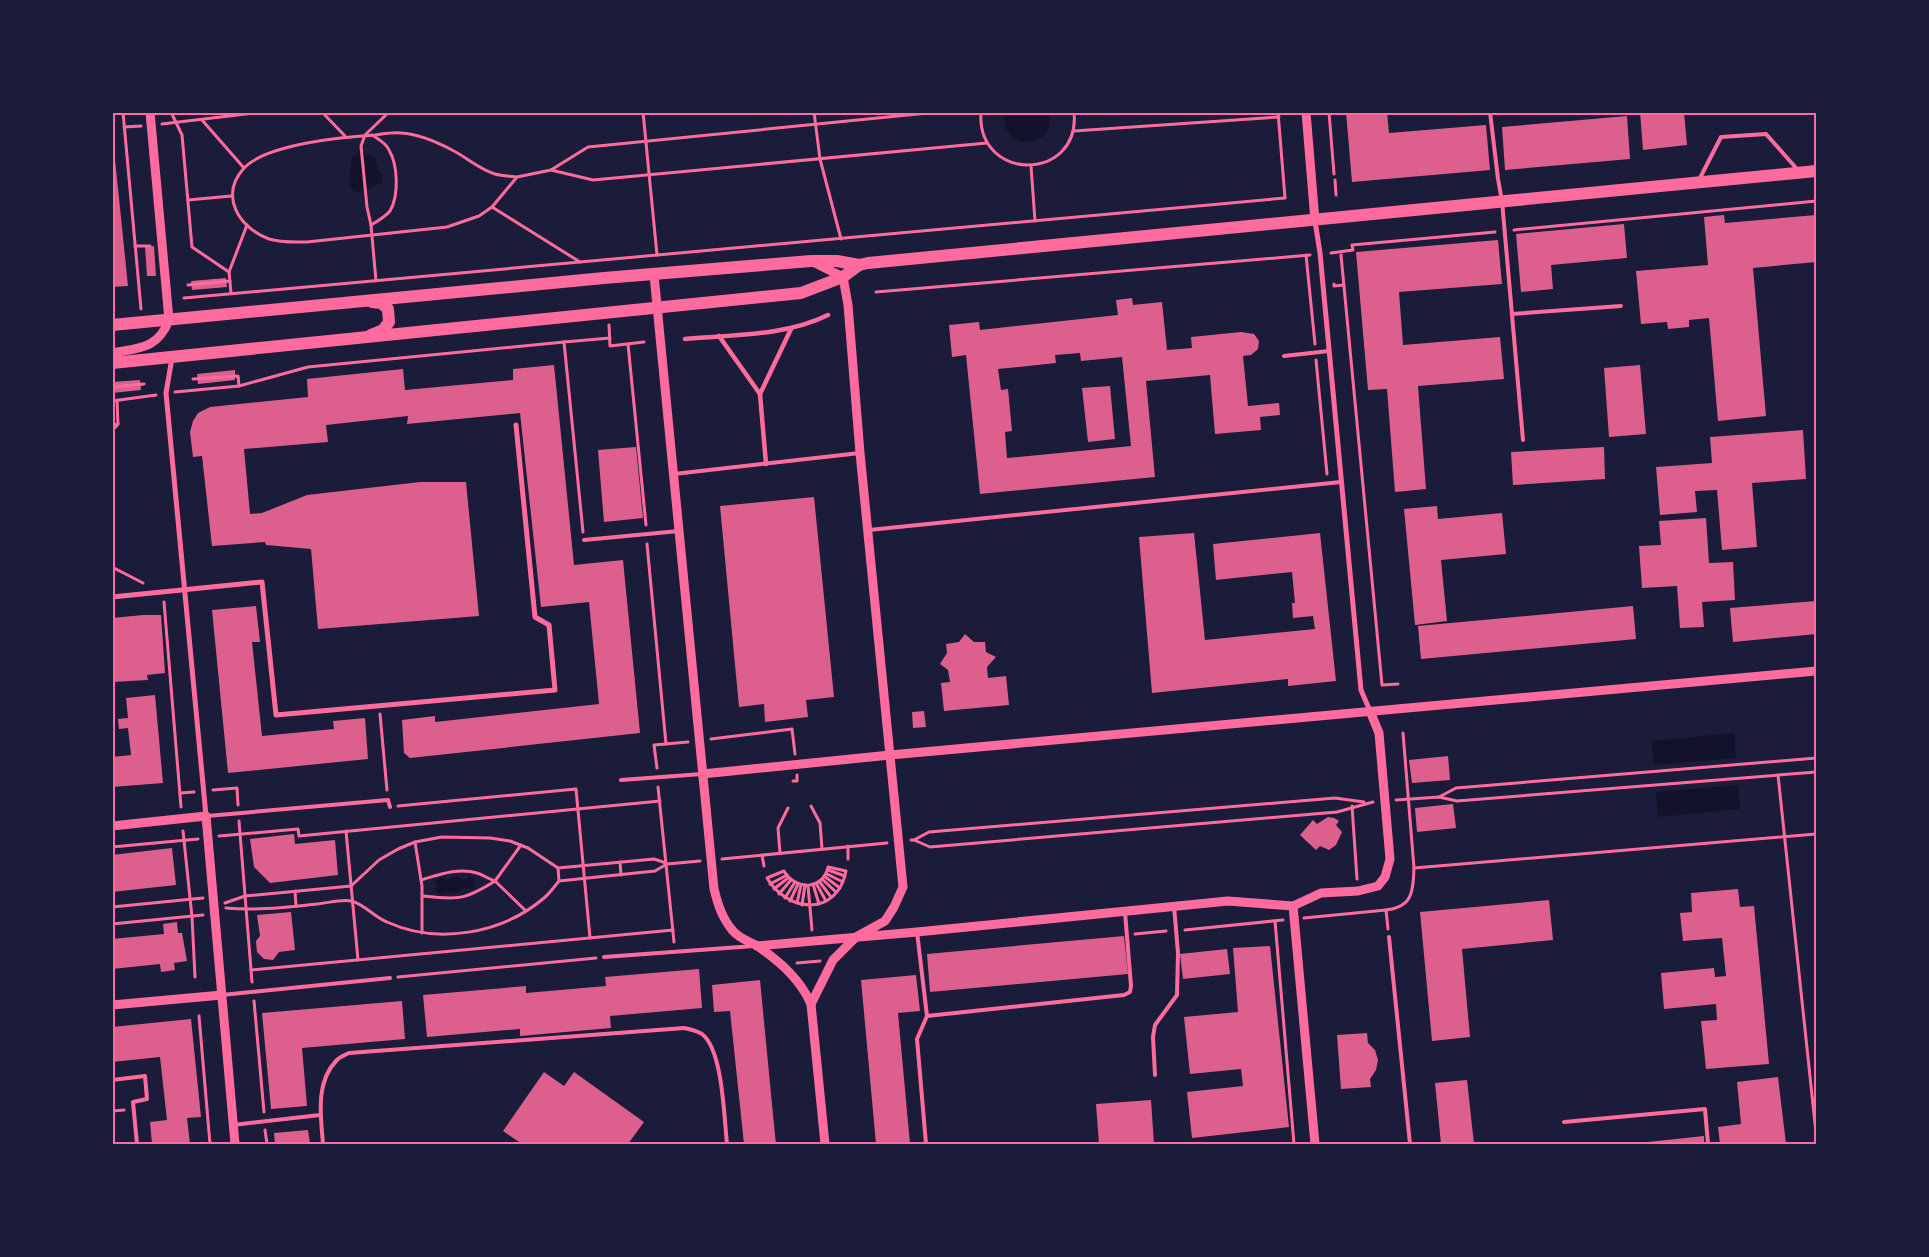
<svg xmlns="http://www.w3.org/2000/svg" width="1929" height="1257" font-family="Literata,serif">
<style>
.water{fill:#12122b}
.building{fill:#dd5f8e;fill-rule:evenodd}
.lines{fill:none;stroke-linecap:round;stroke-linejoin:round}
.path{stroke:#ff6b9d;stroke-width:3}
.service{stroke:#ff6b9d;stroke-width:4}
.pedestrian{stroke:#ff6b9d;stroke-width:4.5}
.minor{stroke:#ff6b9d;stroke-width:5}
.tertiary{stroke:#ff6b9d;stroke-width:9}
.primary{stroke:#ff6b9d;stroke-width:12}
.neatline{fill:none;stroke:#ff6b9d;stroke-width:2}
</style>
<rect width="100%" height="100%" fill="#1b1b3a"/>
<!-- water -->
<g class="water">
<path d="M1005,112L1049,113C1056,153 997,151 1005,112Z"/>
<path d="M358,153L375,157L378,170L383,175L382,183L359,192L354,191C345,180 352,169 352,157Z"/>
<path d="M1734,733L1736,758L1654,765L1652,741Z"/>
<path d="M1738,785L1740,809L1658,817L1656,792Z"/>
<path d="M457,876L465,880L470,877L474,878L475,887L473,889L464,888L457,893L446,892L439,894L434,889L437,887V884L434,882L439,878H443L446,880Z"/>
</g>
<!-- building -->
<g class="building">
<path d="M1346,112H1387L1389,133L1486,125L1490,170L1352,182Z"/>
<path d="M1640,112H1684L1687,145L1643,150Z"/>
<path d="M1627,116L1630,159L1505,170L1502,127Z"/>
<path d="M112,130L128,286L112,287Z"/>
<path d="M1724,215L1725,223L1816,215V262L1753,268L1766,416L1718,421L1709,318L1689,320V327L1668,329L1667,322L1641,324L1636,271L1708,265L1704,217Z"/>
<path d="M1624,224L1627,258L1551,265L1553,289L1521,292L1516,234Z"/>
<path d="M1498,240L1502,284L1399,292L1403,345L1500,337L1504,379L1418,386L1426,489L1395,492L1387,389L1368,390L1356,252Z"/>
<path d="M154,246L156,276H147L145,247Z"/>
<path d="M226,278L227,287L192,290L191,281Z"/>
<path d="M1132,298L1133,305L1162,302L1167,350L1192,348L1191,337L1241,332L1254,334L1259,341L1258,349L1251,355L1243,356L1248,406L1279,403L1280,415L1260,417L1261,430L1215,434L1210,375L1146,381L1155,477L980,494L966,355L952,357L949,325L979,322L980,330L1118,315L1116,300ZM1080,353L1081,361L1122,357L1131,446L1007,458L1005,432L1012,431L1008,389L1001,390L998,369L1056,363L1055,355Z"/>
<path d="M554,365L574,565L623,560L640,733L410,758L404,753L402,720L435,716V722L599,704L589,602L541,607L520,413L407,424L408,416L326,425L328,442L244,449L250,514L262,513L307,495L420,482H466L479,616L318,629L311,549L266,545L265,542L212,546L202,456L193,457L190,432L193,421L198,413L210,407L308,397L307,379L403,369L405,390L513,380V369Z"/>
<path d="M1640,365L1646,434L1609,437L1604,368Z"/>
<path d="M235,370V380L198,384L197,374Z"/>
<path d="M140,380L141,390L112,393V382Z"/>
<path d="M1110,386L1115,439L1088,442L1082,388Z"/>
<path d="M1803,430L1806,479L1752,483L1757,547L1722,550L1717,490L1695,491L1697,512L1660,515L1656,467L1712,463L1710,437Z"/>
<path d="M636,447L643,518L604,522L598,450Z"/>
<path d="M1604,447L1605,479L1513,485L1511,452Z"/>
<path d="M814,497L834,697L806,700L808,717L765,722L764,704L739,707L720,506Z"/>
<path d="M1437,506L1438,519L1502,513L1506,554L1441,560L1447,621L1415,625L1404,509Z"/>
<path d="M1706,518L1709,563L1733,562L1735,600L1702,602L1704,627L1680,628L1677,586L1642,588L1639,546L1661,545L1659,521Z"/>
<path d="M1194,533L1205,640L1315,629L1313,616L1293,618L1292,603H1295L1292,572L1216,580L1213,544L1320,533L1336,681L1288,686V679L1152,693L1139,537Z"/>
<path d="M1816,601V634L1733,642L1730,608Z"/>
<path d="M256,606L260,642H252L262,736L334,729L333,721L365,718L368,759L228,773L212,610Z"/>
<path d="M1633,606L1636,639L1421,659L1418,626Z"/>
<path d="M143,615H161L165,673L147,675L148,680L112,682V618Z"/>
<path d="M965,634L974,642H985L986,652L996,657L987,667L988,678L1006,676L1009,705L944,711L941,683L950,682L948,670L940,664L947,653L946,644L959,642Z"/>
<path d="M155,695L163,783L112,787V757L131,755L128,728L119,729L118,719L128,718L126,698Z"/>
<path d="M924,711L926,727L913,728L912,712Z"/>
<path d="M1448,756L1450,780L1412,783L1409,760Z"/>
<path d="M1453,804L1456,828L1417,832L1415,808Z"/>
<path d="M1328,817L1334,818L1339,821L1336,825L1342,832L1336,845L1329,850L1320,846L1316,850L1300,835L1313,820L1317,824Z"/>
<path d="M294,834L295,844L335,840L338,875L270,883L254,867L250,839Z"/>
<path d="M172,848L176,885L112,892V855Z"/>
<path d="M1738,889L1740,907L1754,906L1769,1064L1706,1069L1701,1021L1717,1020L1716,1004L1664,1009L1661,973L1714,968L1715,977L1726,976L1722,938L1683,941L1680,913L1692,912L1691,893Z"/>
<path d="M1549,900L1553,940L1462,949L1470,1037L1432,1041L1420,912Z"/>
<path d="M291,912L295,950L279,952L273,960L264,959L257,952L256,941L260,936L257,915Z"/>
<path d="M177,922L178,933H182L187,961L174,963L175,970L161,972L160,964L112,969V939L164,934L163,924Z"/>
<path d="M1124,936L1128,974L930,992L927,954Z"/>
<path d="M1270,946L1289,1127L1192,1138L1187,1092L1243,1086L1241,1069L1190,1074L1184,1017L1238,1012L1233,948Z"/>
<path d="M1227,949L1230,974L1183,979L1180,954Z"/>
<path d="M699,969L702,1008L610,1016L611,1028L520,1036V1029L427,1037L423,995L526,986V993L606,986L605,977Z"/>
<path d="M916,975L920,1011L898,1013L910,1144H876L861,980Z"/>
<path d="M760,980L775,1135L776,1144H744L730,1011L714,1012L712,985Z"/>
<path d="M402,1001L405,1039L302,1048L307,1106L271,1109L262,1013Z"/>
<path d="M191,1019L201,1117L187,1118L190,1144H152L150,1122L167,1120L160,1057L112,1062V1027Z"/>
<path d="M1367,1033L1368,1043L1375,1050L1378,1060L1376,1070L1370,1079L1371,1087L1341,1089L1337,1035Z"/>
<path d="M544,1072L564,1086L574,1072L644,1122L628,1144H522L503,1131Z"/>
<path d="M1778,1077L1786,1144H1720L1718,1127L1741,1124L1737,1082Z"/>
<path d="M1467,1080L1474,1144H1441L1435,1083Z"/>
<path d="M1151,1100L1154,1144H1099L1096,1104Z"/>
<path d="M308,1130L310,1144H275L274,1133Z"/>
<path d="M1704,1136V1144H1638V1143Z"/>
</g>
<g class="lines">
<!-- path -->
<g class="path">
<path d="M123,112L141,309"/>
<path d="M171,112L182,135L192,247L229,272"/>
<path d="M322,112L345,136"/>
<path d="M643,112L657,255"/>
<path d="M814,112L820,159L841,239"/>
<path d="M938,112L588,147L551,170L593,180L987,143"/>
<path d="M981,112C976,183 1081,182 1074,112"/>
<path d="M1329,112L1334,174"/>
<path d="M202,120L244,168"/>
<path d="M162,124L263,112"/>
<path d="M124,127L141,126"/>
<path d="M1074,131L1279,117"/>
<path d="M1031,166L1035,221"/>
<path d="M517,177C510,176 502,176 495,174C479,169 466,157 452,150C437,142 418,134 401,133C393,132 383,134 375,135C342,137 267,144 244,168C219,196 239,228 269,239C282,243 294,242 307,242L447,227L479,216L492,207L517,177L551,170"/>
<path d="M1335,180L1336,195"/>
<path d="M188,200L231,196"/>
<path d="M492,207L580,262"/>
<path d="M371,225C378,221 385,217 390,211C399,196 398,165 389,150C386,143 378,139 372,135"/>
<path d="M1514,230L1816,201"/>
<path d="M135,246H150"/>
<path d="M1331,253L1353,250L1352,245L1495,232"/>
<path d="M1306,255L1315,344"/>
<path d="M1341,255L1382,685L1398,684"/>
<path d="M376,281L371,225L367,207L361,146L365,135L389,112"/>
<path d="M1334,284V286L1344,285"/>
<path d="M188,285L230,281"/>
<path d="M876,292L1310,255"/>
<path d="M231,293L229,272L247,225"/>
<path d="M184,298L1285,198L1278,112"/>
<path d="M609,325L610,346L644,342"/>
<path d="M628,344L646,525"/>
<path d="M1316,360L1327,474"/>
<path d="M193,379L238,376L239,386"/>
<path d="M112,387L144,384"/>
<path d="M175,392L239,386L308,367L564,342"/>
<path d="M112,401L156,395"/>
<path d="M112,425L118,424L117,401"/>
<path d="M112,431L118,424"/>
<path d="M583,532L564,342L610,338"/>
<path d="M647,544L666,744"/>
<path d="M112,567L143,583"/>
<path d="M164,602L181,807"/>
<path d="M380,714L387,790"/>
<path d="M711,739L792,729L795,754"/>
<path d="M657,768L654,745L688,742"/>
<path d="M1778,775L1816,1133"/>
<path d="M793,781H797V775"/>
<path d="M658,787L674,942"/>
<path d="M213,790L237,788L238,805"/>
<path d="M180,793L194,792"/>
<path d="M1439,797L1456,788L1816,758"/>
<path d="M1396,800L1439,797L1457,801L1816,772"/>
<path d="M398,806L576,789L590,938"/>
<path d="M811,806L820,823L822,849"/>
<path d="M1352,806L1357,879"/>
<path d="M239,821L252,982"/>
<path d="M183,831L192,917L195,977"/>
<path d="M346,831L358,960"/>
<path d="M219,836L298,829L299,836L660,801"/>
<path d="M911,840H914L930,847L1337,812L1373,802"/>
<path d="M914,840L929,832L1335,798L1364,802"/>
<path d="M415,842L422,886V933"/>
<path d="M521,845L495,881L526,911"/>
<path d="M112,847L198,839"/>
<path d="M780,853L778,828L788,808"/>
<path d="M762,855L764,866"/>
<path d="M722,859L887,843"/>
<path d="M848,859V846"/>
<path d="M620,862L621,875"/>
<path d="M828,867L846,871C837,917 788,913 767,878L784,871C795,890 823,891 828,867Z"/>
<path d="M558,868L559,881"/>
<path d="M1414,868L1816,834"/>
<path d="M828,870L845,876"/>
<path d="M827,874L843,882"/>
<path d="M824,876L840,888"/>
<path d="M822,879L836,892"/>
<path d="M421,880C438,875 458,867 477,873C483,875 489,879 495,881C465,900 458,900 423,896"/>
<path d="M819,881L831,897"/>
<path d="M816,883L826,901"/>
<path d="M770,884L787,875"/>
<path d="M813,884L819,904"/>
<path d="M808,886L812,930"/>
<path d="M774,889L788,878"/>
<path d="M295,891L296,906"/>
<path d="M779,894L791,880"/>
<path d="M785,898L795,882"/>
<path d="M790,901L798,884"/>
<path d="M225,903L245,896L351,886L379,860L398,849L415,842L442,837L490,838L510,841L528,848L558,868L654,859L666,863"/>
<path d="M797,903L801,885"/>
<path d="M802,905L805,885"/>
<path d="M112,907L203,898"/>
<path d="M226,908C257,911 287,907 317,904C328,903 341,899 351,901C361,902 376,918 387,922C437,945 502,934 544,898C550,893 554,887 559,881L655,871L667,864L700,861"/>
<path d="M1304,918L1386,910"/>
<path d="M1275,921L1294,1144"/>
<path d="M112,924L203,915"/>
<path d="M1388,929L1386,910C1413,907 1413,891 1414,868L1403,733"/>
<path d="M1185,930L1283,920"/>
<path d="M1135,934L1166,931"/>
<path d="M797,963L820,961"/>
<path d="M251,970L673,930"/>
<path d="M398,977L596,958"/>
<path d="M254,1001L264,1112"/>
<path d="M199,1016L210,1144"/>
<path d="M112,1111L124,1110"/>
<path d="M265,1130L267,1144"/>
</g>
<!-- service -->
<g class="service">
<path d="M1490,112L1498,179L1502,201L1523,440"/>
<path d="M1699,180L1721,137L1766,134L1797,169"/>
<path d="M1512,314L1621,306"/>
<path d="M1284,356L1329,351"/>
<path d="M674,474L860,453"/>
<path d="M869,530L1341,482"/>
<path d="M584,540L679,531"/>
<path d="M621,780L702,774"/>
<path d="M207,816L388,800L390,807"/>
<path d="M917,932L927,1016L917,1039L926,1144"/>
<path d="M1389,937L1410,1144"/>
<path d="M604,957L754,946"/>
<path d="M222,995L390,978"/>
<path d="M927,1016L1124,995L1130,992L1131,986L1125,912"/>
<path d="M1155,1075L1153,1037L1155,1025L1177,995L1178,953L1174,906"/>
<path d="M112,1080L145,1076L147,1099L133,1102L137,1144"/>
<path d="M1564,1122L1705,1109L1708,1144"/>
<path d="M233,1125L320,1115"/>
<path d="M323,1144C321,1117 315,1083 336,1061C339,1057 345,1055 349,1053L684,1028C689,1029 697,1031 702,1034C723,1050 724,1118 727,1144"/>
</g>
<!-- pedestrian -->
<g class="pedestrian">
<path d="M719,336L760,394L766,464"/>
<path d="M685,339C731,335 786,336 828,315"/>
<path d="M760,394L791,329"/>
</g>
<!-- minor -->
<g class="minor">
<path d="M1315,221L1320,253L1361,690L1370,711"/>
<path d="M172,358L166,393L206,816"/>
<path d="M112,597L262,582L276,715L555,690L549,625L535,617L516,425"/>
</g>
<!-- tertiary -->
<g class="tertiary">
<path d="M1306,112L1315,221"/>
<path d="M654,275L714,889C718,905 722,918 733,931C741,940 750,941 759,947C781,963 800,979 811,1004L825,1144"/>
<path d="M112,353C139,348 158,349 169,320L150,112"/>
<path d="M702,774L890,755L1816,671"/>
<path d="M112,826L206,816L235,1144"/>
<path d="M1293,906L1315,1144"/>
<path d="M757,946L917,932L1228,901L1293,906L1321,893L1358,891L1378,886L1385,877L1390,859L1379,733L1370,711"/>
<path d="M811,1004L833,960L856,937L885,921L894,907L903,887L860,453L848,305L843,277L813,262"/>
<path d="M112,1005L222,995"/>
</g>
<!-- primary -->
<g class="primary">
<path d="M112,325L604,278L811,261H837L859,265"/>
<path d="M371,335L383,330L389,322L388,309L381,303L372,302"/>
<path d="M112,363L801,293L843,277L859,265L868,263L1816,171"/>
</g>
</g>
<!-- border -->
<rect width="1929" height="1257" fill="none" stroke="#1b1b3a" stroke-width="228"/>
<rect x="114" y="114" width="1701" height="1029" class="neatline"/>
</svg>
